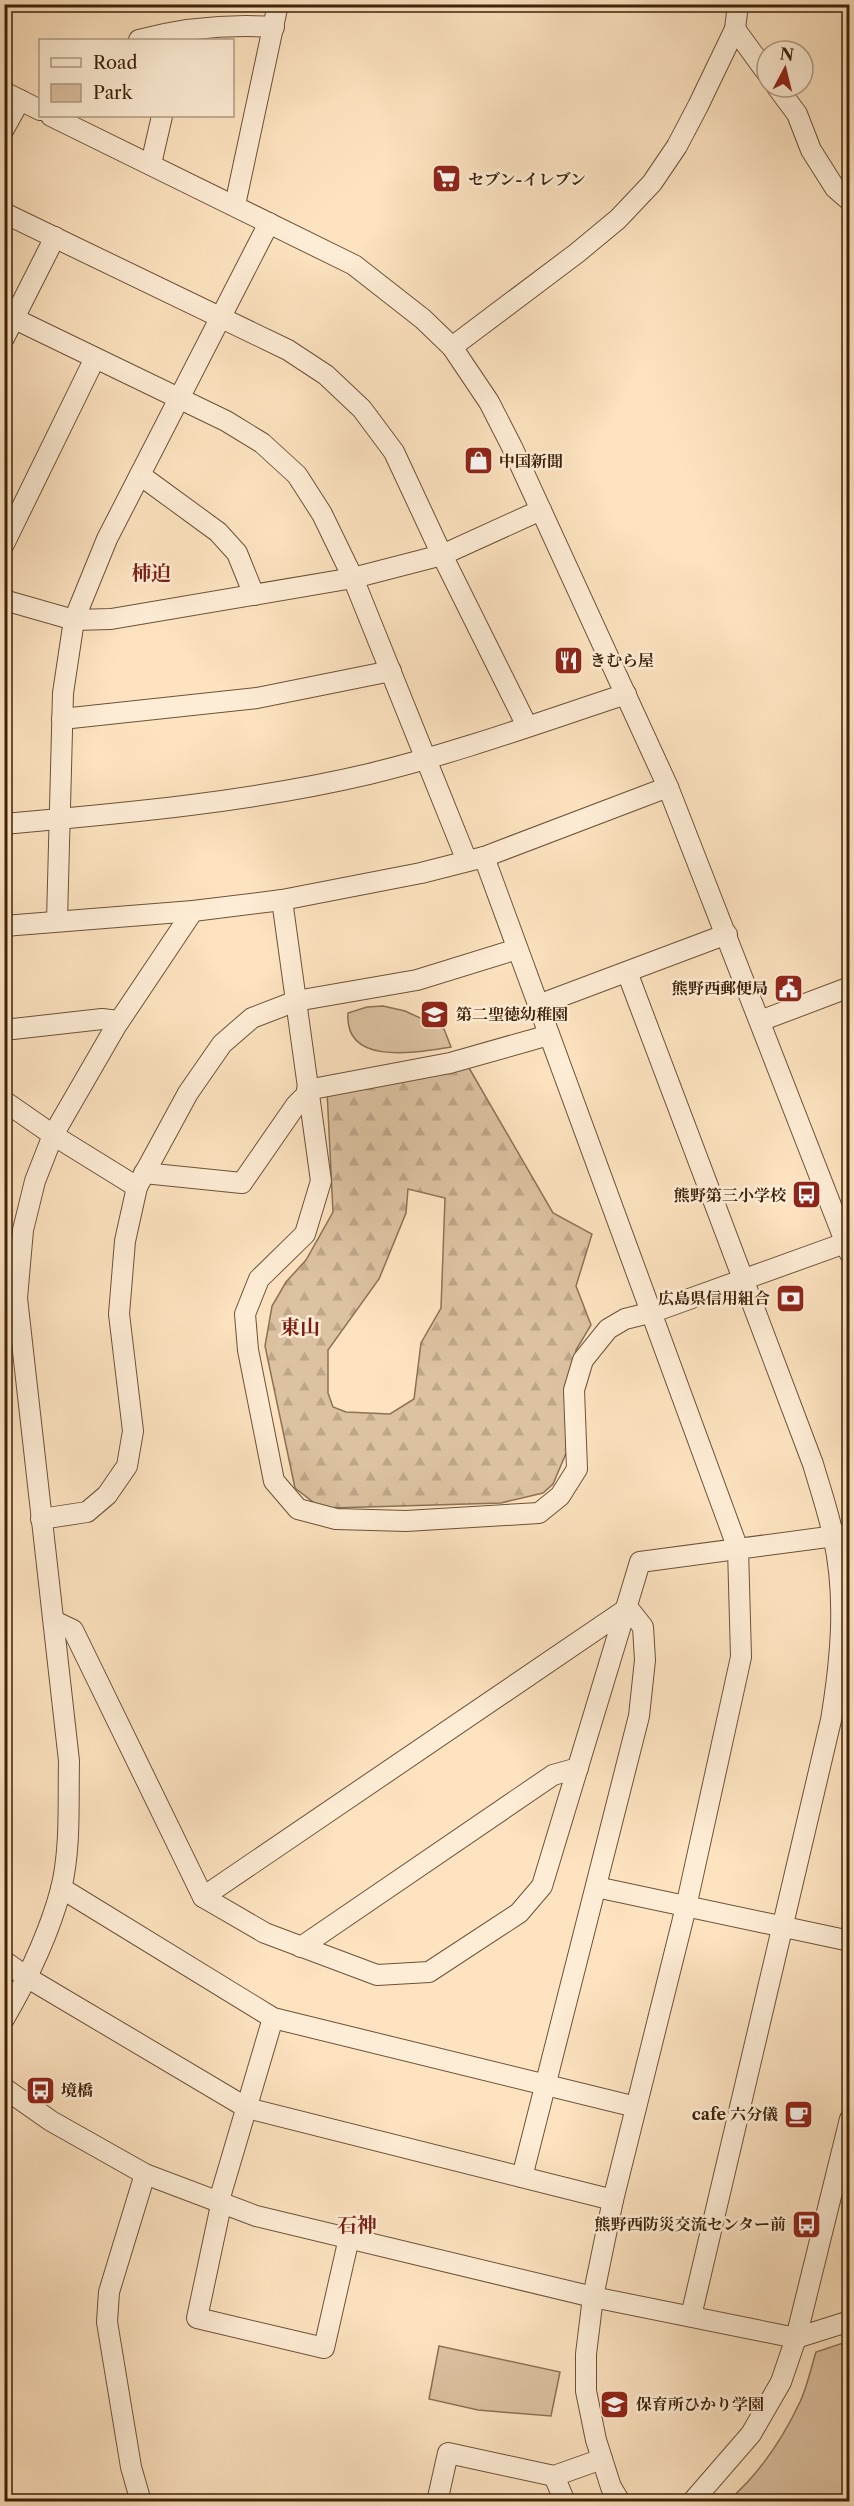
<svg xmlns="http://www.w3.org/2000/svg" width="854" height="2506" font-family="'Libre Caslon Text','Noto Serif JP',serif">
<style>
.forest{fill:url(#forest-firs);stroke:#8c7255;stroke-width:1.5;fill-rule:evenodd}
.park{fill:#dcc2a1;stroke:#8c7255;stroke-width:1.5}
.lines{fill:none;stroke-linecap:round;stroke-linejoin:round}
.minor-casing{stroke:#6d5237;stroke-width:22}
.minor{stroke:#feedd6;stroke-width:20}
.labels{text-anchor:middle;stroke-width:5;stroke-linejoin:round;paint-order:stroke}
.poi-label{font-size:16px;font-weight:bold;fill:#3d2209;stroke:#feedd6;text-anchor:start}
.quarter-label{font-size:20px;font-weight:bold;fill:#7a1f14;stroke:#feedd6}
</style>
<defs>
<pattern id="forest-firs" width="22" height="20" patternUnits="userSpaceOnUse" patternTransform="scale(1.5)"><rect width="22" height="20" fill="#dcc2a1"/><path d="M5 1l3.5 6h-7zM16 11l3.5 6h-7z" fill="#bea689"/></pattern>
</defs>
<rect width="100%" height="100%" fill="#fde3c0"/>
<filter id="stains"><feTurbulence type="fractalNoise" baseFrequency=".00333" numOctaves="4"/><feColorMatrix values="0 0 0 0 .2 0 0 0 0 .09 0 0 0 0 .02 0 0 0 .5 -.17"/></filter>
<radialGradient id="worn" r=".72"><stop offset=".6" stop-color="#630" stop-opacity="0"/><stop offset="1" stop-color="#630" stop-opacity=".3"/></radialGradient>
<!-- forest -->
<path class="forest" d="M469,1068L553,1213L592,1234L576,1286L591,1325L576,1350L567,1451L553,1484L543,1493L501,1503L332,1508L317,1505L295,1488L265,1346L272,1306L286,1282L306,1260L333,1212L327,1091ZM408,1189L445,1198L441,1308L421,1343L414,1399L390,1414L346,1412L333,1407L328,1393V1350L379,1279L406,1213Z"/>
<!-- park -->
<g class="park">
<path d="M383,1006L405,1011L444,1029L451,1047C418,1052 344,1067 348,1013L367,1007Z"/>
<path d="M849,2341V2501H728C758,2475 783,2438 800,2402C807,2387 811,2368 816,2352Z"/>
<path d="M439,2346L560,2372L551,2416L478,2410L429,2399Z"/>
</g>
<g class="lines">
<defs>
<g id="minor">
<path d="M735,29L767,73"/>
<path d="M139,40C184,28 228,24 274,27"/>
<path d="M777,87L797,114L811,150L835,188L850,201"/>
<path d="M4,92L40,110"/>
<path d="M51,116L354,265L423,319L452,347L489,402L512,447L668,787L850,1254"/>
<path d="M4,129L20,100"/>
<path d="M151,164L162,116"/>
<path d="M235,205L278,4"/>
<path d="M4,213L288,350L326,375L362,409L394,452L442,555L527,726"/>
<path d="M15,319L226,421L262,443L297,475L322,514L353,578L467,861"/>
<path d="M4,338L55,237"/>
<path d="M452,347L577,253L618,219L652,183L677,146L698,106L735,29L738,4"/>
<path d="M140,475L218,532L237,553L254,595"/>
<path d="M4,544L95,358"/>
<path d="M4,600L74,620L111,619L353,578L442,555L541,510"/>
<path d="M62,719L257,698L391,671"/>
<path d="M4,824C127,813 250,802 369,774C456,753 541,722 626,694"/>
<path d="M484,857L738,1549L741,1657L686,1907L613,2200L593,2297L586,2354V2391L596,2440L611,2487L620,2502"/>
<path d="M282,900L321,1181L305,1234L259,1279L245,1314L248,1350L274,1481L298,1509L336,1519L406,1521L539,1513L560,1496L577,1469L574,1390L583,1360L608,1329L625,1319L653,1312L845,1243"/>
<path d="M57,921L63,693L74,620L107,539L269,223"/>
<path d="M4,926L193,911L282,900L421,873L484,857L668,787"/>
<path d="M627,972L813,1464C820,1488 828,1511 833,1535C847,1596 841,1659 831,1720L691,2316"/>
<path d="M538,1005L727,934"/>
<path d="M760,1021L850,987"/>
<path d="M4,1030L102,1019L119,1021"/>
<path d="M307,1090L450,1063L549,1035"/>
<path d="M4,1101L53,1135L137,1187"/>
<path d="M144,1173L242,1183L296,1105L307,1094"/>
<path d="M41,1519L87,1512L107,1495L127,1466L133,1431L119,1314L125,1241L137,1187L188,1093L222,1044L252,1018L296,1001L417,980L517,949"/>
<path d="M54,1621L73,1630L203,1897L265,1933L377,1975L429,1972L519,1913L542,1886L640,1562L850,1534"/>
<path d="M596,1887L850,1941"/>
<path d="M61,1888L273,2018L636,2107"/>
<path d="M203,1897L628,1608"/>
<path d="M301,1947L553,1775L578,1768"/>
<path d="M4,1961L28,1978L247,2108L613,2200"/>
<path d="M4,2019C28,1978 49,1934 61,1889C71,1848 68,1802 69,1761L17,1298L23,1230L35,1181L53,1135L116,1026L193,911"/>
<path d="M4,2088L51,2121L145,2174L256,2216L593,2297L796,2338L850,2321"/>
<path d="M522,2177L639,1716L645,1660L643,1627L628,1608"/>
<path d="M218,2204L273,2018"/>
<path d="M221,2205L197,2318L324,2348L349,2238"/>
<path d="M554,2476L565,2502"/>
<path d="M141,2502L131,2467L107,2322L109,2292L145,2174"/>
<path d="M437,2502L448,2453L554,2476L602,2459"/>
<path d="M692,2502L751,2434L781,2382L796,2338L850,2119"/>
</g>
</defs>
<!-- minor casing -->
<use href="#minor" class="minor-casing"/>
<!-- minor -->
<use href="#minor" class="minor"/>
</g>
<!-- icons -->
<defs>
<symbol id="supermarket-square" viewBox="-11 -11 22 22"><rect x="-9" y="-9" width="18" height="18" rx="4" fill="#8f2418" stroke="#feedd6"/><path d="M-6-5.5h2.5l.6 2H6L4.5 2H-2.5L-4.4-4H-6ZM-1.5 3.2a1.3 1.3 0 1 0 .1 0ZM3 3.2a1.3 1.3 0 1 0 .1 0Z" fill="#fff"/></symbol>
<symbol id="shop-square" viewBox="-11 -11 22 22"><rect x="-9" y="-9" width="18" height="18" rx="4" fill="#8f2418" stroke="#feedd6"/><path d="M-5-2.5h2.3a2.7 3.5 0 0 1 5.4 0H5L5.5 6h-11ZM-1.5-2.5h3a1.5 2.3 0 0 0-3 0Z" fill="#fff"/></symbol>
<symbol id="restaurant-square" viewBox="-11 -11 22 22"><rect x="-9" y="-9" width="18" height="18" rx="4" fill="#8f2418" stroke="#feedd6"/><path d="M-5-6h1v4h1v-4h1v4h1v-4h1v5L-1.5 .5V6h-2V.5L-5-1ZM5-6V6H3V1.5H1.5Q1.5-4 5-6Z" fill="#fff"/></symbol>
<symbol id="civic-square" viewBox="-11 -11 22 22"><rect x="-9" y="-9" width="18" height="18" rx="4" fill="#8f2418" stroke="#feedd6"/><path d="M-.6-6.5H3V-4.5H.6V-3L4-1V1h2V6H-6V1h2V-1L-.6-3ZM-1.2 2.5V6h2.4V2.5Z" fill="#fff"/></symbol>
<symbol id="school-square" viewBox="-11 -11 22 22"><rect x="-9" y="-9" width="18" height="18" rx="4" fill="#8f2418" stroke="#feedd6"/><path d="M0-5L7-2L0 1L-7-2ZM-4 1L0 2.5L4 1V4Q0 6-4 4Z" fill="#fff"/></symbol>
<symbol id="bus-square" viewBox="-11 -11 22 22"><rect x="-9" y="-9" width="18" height="18" rx="4" fill="#8f2418" stroke="#feedd6"/><path d="M-5-6H5V4H4V6H2V4H-2V6H-4V4H-5ZM-3.5-4V0h7V-4ZM-3.5 1.2v1.5H-2V1.2ZM2 1.2v1.5H3.5V1.2Z" fill="#fff"/></symbol>
<symbol id="bank-square" viewBox="-11 -11 22 22"><rect x="-9" y="-9" width="18" height="18" rx="4" fill="#8f2418" stroke="#feedd6"/><path d="M-6-4H6V4H-6ZM0-2.3a2.3 2.3 0 1 0 0 4.6a2.3 2.3 0 1 0 0-4.6Z" fill="#fff"/></symbol>
<symbol id="cafe-square" viewBox="-11 -11 22 22"><rect x="-9" y="-9" width="18" height="18" rx="4" fill="#8f2418" stroke="#feedd6"/><path d="M-5.5-4.5H6V0H3Q3 3.5 0 3.5H-2.5Q-5.5 3.5-5.5 0ZM3-3.2v2h1.7v-2ZM-6 4.5H4V6H-6Z" fill="#fff"/></symbol>
</defs>
<g fill-rule="evenodd">
<use href="#supermarket-square" x="430" y="162" width="33" height="33"/>
<use href="#shop-square" x="462" y="444" width="33" height="33"/>
<use href="#restaurant-square" x="552" y="644" width="33" height="33"/>
<use href="#civic-square" x="772" y="972" width="33" height="33"/>
<use href="#school-square" x="418" y="998" width="33" height="33"/>
<use href="#bus-square" x="790" y="1178" width="33" height="33"/>
<use href="#bank-square" x="774" y="1282" width="33" height="33"/>
<use href="#bus-square" x="24" y="2074" width="33" height="33"/>
<use href="#cafe-square" x="782" y="2098" width="33" height="33"/>
<use href="#bus-square" x="790" y="2208" width="33" height="33"/>
<use href="#school-square" x="598" y="2388" width="33" height="33"/>
</g>
<g class="labels">
<!-- poi labels -->
<g class="poi-label">
<text x="468" y="185">セブン-イレブン</text>
<text x="499" y="467">中国新聞</text>
<text x="590" y="666">きむら屋</text>
<text x="768" y="994" text-anchor="end">熊野西郵便局</text>
<text x="456" y="1020">第二聖徳幼稚園</text>
<text x="786" y="1201" text-anchor="end">熊野第三小学校</text>
<text x="770" y="1304" text-anchor="end">広島県信用組合</text>
<text x="61" y="2096">境橋</text>
<text x="778" y="2120" text-anchor="end">cafe 六分儀</text>
<text x="786" y="2230" text-anchor="end">熊野西防災交流センター前</text>
<text x="636" y="2410">保育所ひかり学園</text>
</g>
<!-- quarter labels -->
<g class="quarter-label">
<text x="151" y="580">柿迫</text>
<text x="300" y="1334">東山</text>
<text x="357" y="2232">石神</text>
</g>
</g>
<!-- margin -->
<rect width="854" height="2506" fill="none" stroke="#fde3c0" stroke-width="24"/>
<rect x="6" y="6" width="842" height="2494" fill="none" stroke="#3d2209" stroke-width="3"/>
<rect x="12" y="12" width="830" height="2482" fill="none" stroke="#3d2209" stroke-width="1.5"/>
<!-- legend -->
<rect x="39" y="39" width="195" height="78" fill="#feedd6" stroke="#b19c84" stroke-width="1.5"/>
<rect x="51" y="58" width="30" height="9" fill="#feedd6" stroke="#b19c84" stroke-width="1.5"/>
<text x="93" y="69" font-size="18" fill="#3d2209">Road</text>
<rect x="51" y="84" width="30" height="18" fill="#dcc2a1" stroke="#b19c84" stroke-width="1.5"/>
<text x="93" y="99" font-size="18" fill="#3d2209">Park</text>
<!-- north arrow -->
<g transform="translate(785 69) rotate(7)"><circle r="28" fill="#feedd6" stroke="#b19c84" stroke-width="1.5"/>
<path d="M0-4.5L10 22L0 15L-10 22Z" fill="#8f2418"/>
<text y="-9" font-size="16" font-weight="bold" text-anchor="middle" fill="#3d2209">N</text>
</g>
<rect width="100%" height="100%" filter="url(#stains)"/>
<rect width="100%" height="100%" fill="url(#worn)"/>
</svg>
